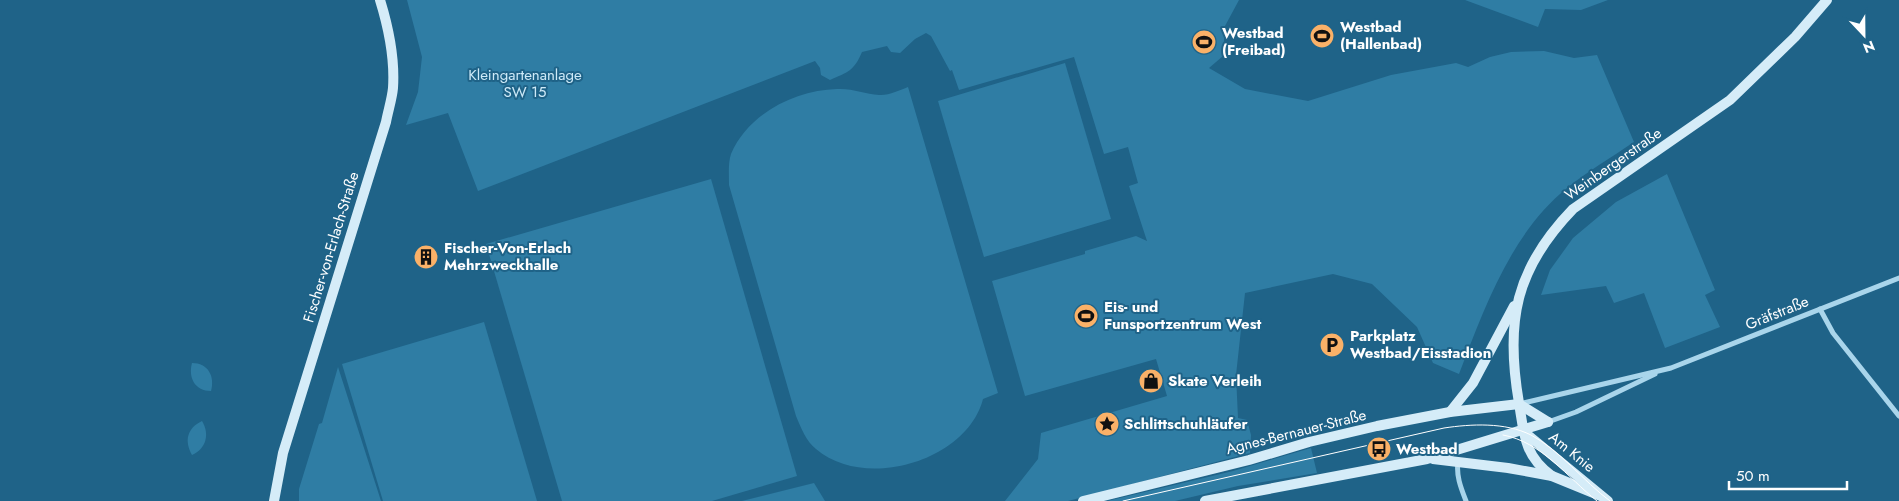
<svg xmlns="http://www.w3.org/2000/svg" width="1899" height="501" font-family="Jost,sans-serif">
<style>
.green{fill:#2f7da4}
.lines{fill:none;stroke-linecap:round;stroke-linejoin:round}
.street{stroke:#a9d5eb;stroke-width:5}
.secondary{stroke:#d5ecf8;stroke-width:10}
.tram{stroke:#fff;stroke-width:1}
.labels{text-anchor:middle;stroke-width:4;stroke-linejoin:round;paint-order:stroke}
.poi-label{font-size:15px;font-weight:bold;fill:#fff;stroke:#1f6388;text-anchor:start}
.park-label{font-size:15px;fill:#ceeaf8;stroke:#1f6388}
.street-label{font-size:15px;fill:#fff;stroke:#1f6388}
</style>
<rect width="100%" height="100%" fill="#1f6388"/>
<!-- green -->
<g class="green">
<path d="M407,0H1239L1225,26L1223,56L1209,68L1245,89L1308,101L1391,75L1456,63L1468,67L1490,57L1511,52L1544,51L1574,58L1597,55L1634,142C1612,157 1588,171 1567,188C1511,233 1484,309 1459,374L1433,363L1417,327L1372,284L1333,274L1245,293L1236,375L1238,418L1247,420L1251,435L1250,453L1068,501H1005L1038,459L1041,433L1167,396L1156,359L1025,396L992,281L1085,254V251L1136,236L1147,241L1129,186L1138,183L1128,147L1104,154L1074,57L959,90L952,70L950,71L931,36L926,33L915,39L900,53L891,52L887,46L862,52C854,71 848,72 830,80L821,75L820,68L815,61L478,191L448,113L406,125L418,92L422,57Z"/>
<path d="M1465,0H1608L1581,10L1545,9L1538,27Z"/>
<path d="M1065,63L1111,219L984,257L938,101Z"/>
<path d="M908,87L998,393L983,399C967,461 865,491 816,449C806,441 801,428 796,416L729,185C729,175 728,163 731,154C748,114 795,90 837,89C852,88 865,94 879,95C888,96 900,90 908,87Z"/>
<path d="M1667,174L1715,290L1705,295L1720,327L1665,348L1644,293L1614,303L1606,286L1541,295L1550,270L1573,238L1616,202Z"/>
<path d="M711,179L797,476L712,501H562L486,244Z"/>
<path d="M484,322L537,501H383L342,364Z"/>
<path d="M192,363C208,363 215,376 211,391C195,391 188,378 192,363Z"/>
<path d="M338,367L381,501H299V489L319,424L322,423Z"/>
<path d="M202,421C210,434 206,449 192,455C184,441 187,428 202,421Z"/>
<path d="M1311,448L1317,473L1238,486L1175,501H1107L1233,471Z"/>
<path d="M814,483L825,501H742Z"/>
</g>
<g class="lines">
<!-- street -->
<g class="street">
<path d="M1820,309L1833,333L1899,416"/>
<path d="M1519,404L1671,368L1899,278"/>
<path d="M1548,422L1576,412L1655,374"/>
<path d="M1458,462C1456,476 1461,488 1466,501"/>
</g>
<!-- secondary -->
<g class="secondary">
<path d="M1519,404L1548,422"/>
<path d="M1450,412L1473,383L1514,306"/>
<path d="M1523,431L1608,501"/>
<path d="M1433,459L1508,468L1552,476L1601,496"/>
<path d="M1552,476C1524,456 1524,434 1519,403C1505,322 1515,269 1573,209L1730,100L1795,37L1827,0"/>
<path d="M274,501L283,453L386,122C388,111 392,99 393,88C395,57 389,29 380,0"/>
<path d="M1083,501L1249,460L1309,442L1377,426L1450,412L1519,404"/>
<path d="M1205,501L1427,459L1548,422"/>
</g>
<!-- tram -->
<g class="tram">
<path d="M1503,435C1542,442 1567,477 1597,501"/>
<path d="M1123,501L1444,428C1471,424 1505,422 1531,435C1561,451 1583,481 1610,501"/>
</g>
</g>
<!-- icons -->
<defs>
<symbol id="stadium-disc" viewBox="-11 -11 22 22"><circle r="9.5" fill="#fab168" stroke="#1f6388"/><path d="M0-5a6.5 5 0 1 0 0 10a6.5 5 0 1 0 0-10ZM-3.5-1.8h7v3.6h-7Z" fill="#111"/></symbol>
<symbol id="building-disc" viewBox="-11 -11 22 22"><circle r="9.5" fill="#fab168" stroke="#1f6388"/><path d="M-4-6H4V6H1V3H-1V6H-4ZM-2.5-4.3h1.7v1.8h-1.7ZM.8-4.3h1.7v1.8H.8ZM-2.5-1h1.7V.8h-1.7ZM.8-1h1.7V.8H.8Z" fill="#111"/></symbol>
<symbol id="parking-disc" viewBox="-11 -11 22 22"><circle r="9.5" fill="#fab168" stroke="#1f6388"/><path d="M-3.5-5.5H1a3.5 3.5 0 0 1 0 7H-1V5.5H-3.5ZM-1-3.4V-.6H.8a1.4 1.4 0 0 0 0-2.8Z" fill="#111"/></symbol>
<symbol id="shop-disc" viewBox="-11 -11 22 22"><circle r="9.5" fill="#fab168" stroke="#1f6388"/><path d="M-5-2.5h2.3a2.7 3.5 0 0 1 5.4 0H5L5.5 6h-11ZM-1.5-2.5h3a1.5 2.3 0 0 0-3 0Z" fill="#111"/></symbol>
<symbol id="sight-disc" viewBox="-11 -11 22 22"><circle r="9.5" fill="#fab168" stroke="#1f6388"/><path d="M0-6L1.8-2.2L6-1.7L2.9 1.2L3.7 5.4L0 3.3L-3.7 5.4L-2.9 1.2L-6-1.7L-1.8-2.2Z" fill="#111"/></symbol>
<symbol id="bus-disc" viewBox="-11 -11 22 22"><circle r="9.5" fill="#fab168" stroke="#1f6388"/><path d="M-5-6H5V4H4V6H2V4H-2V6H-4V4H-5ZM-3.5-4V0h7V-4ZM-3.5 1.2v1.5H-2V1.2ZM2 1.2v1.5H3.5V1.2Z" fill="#111"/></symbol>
</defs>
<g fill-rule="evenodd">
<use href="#stadium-disc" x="1308" y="22" width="28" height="28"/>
<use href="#stadium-disc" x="1190" y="28" width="28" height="28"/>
<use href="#building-disc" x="412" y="243" width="28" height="28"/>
<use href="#stadium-disc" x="1072" y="302" width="28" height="28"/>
<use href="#parking-disc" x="1318" y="331" width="28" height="28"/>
<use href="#shop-disc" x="1137" y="367" width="28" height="28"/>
<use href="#sight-disc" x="1093" y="410" width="28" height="28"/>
<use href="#bus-disc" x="1365" y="435" width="28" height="28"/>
</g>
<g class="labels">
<!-- poi labels -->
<g class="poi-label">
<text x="1340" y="32">Westbad<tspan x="1340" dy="17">(Hallenbad)</tspan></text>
<text x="1222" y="38">Westbad<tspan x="1222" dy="17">(Freibad)</tspan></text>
<text x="444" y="253">Fischer-Von-Erlach<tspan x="444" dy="17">Mehrzweckhalle</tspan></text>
<text x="1104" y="312">Eis- und<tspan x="1104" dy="17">Funsportzentrum West</tspan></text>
<text x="1350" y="341">Parkplatz<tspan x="1350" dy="17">Westbad/Eisstadion</tspan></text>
<text x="1168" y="386">Skate Verleih</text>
<text x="1124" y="429">Schlittschuhläufer</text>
<text x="1396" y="454">Westbad</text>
</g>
<!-- park labels -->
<g class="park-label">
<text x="525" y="80">Kleingartenanlage<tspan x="525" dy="17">SW 15</tspan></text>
</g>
<!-- street labels -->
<g class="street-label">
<text transform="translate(1613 164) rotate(-35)" y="5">Weinbergerstraße</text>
<text transform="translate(331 247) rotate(-73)" y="5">Fischer-von-Erlach-Straße</text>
<text transform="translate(1777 313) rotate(-22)" y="5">Gräfstraße</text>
<text transform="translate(1296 432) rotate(-14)" y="5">Agnes-Bernauer-Straße</text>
<text transform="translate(1572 452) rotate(39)" y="5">Am Knie</text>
</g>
</g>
<!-- north arrow -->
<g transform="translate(1864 35) rotate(158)" stroke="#1f6388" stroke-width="4" paint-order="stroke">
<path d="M0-4L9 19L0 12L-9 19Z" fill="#ffffff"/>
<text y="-8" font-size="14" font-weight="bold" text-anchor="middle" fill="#ffffff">N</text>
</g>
<!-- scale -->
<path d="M1729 481v8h118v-8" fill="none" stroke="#ffffff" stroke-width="2.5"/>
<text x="1736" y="481" font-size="15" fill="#ffffff" stroke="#1f6388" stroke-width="4" paint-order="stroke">50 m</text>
</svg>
